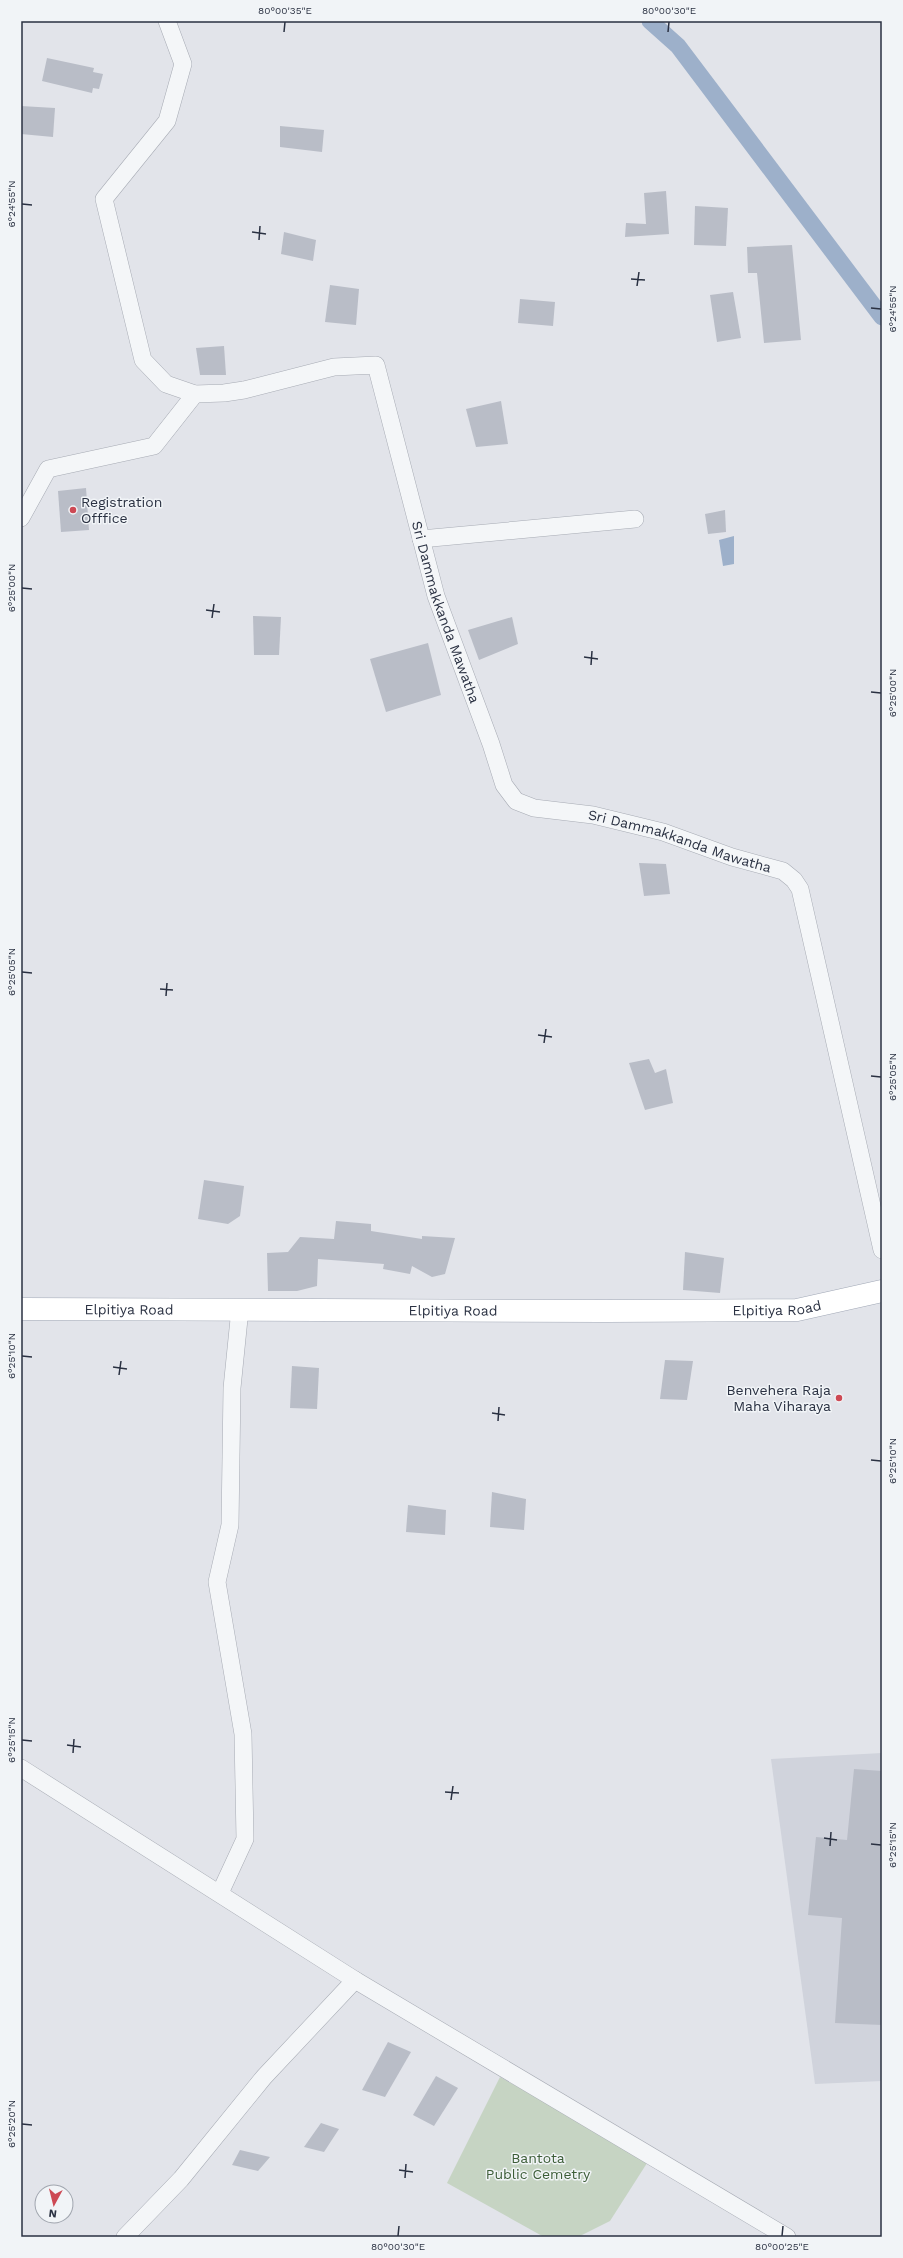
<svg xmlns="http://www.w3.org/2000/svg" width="903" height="2258" font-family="'Work Sans',sans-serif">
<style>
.built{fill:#d0d3dc}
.green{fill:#c6d4c3}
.water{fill:#9db0ca}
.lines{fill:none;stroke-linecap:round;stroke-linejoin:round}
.canal{stroke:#9db0ca;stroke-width:17}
.building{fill:#b9bdc7}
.minor-casing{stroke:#a7abb4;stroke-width:18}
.primary-casing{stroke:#a1a8b6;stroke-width:23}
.minor{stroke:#f4f6f8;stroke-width:17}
.primary{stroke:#fff;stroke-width:22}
.ticks{fill:none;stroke:#2a3142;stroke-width:1.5}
.poi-dot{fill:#cd4954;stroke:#f1f4f7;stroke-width:1.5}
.labels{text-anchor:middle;stroke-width:3;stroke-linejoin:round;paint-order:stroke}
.poi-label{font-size:14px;fill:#2a3142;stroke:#f1f4f7;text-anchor:start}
.street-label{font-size:14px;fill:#2a3142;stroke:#f1f4f7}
.park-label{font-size:14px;fill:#3c5d37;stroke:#f1f4f7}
.neatline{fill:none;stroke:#2a3142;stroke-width:1.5}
.ticks-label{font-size:10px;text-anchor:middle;fill:#2a3142}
</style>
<rect width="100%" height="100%" fill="#e2e4ea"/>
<!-- built -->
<path class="built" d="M882,1753V2081L815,2084L771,1759Z"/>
<!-- green -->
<path class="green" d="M500,2077L649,2160L610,2221L578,2237H544L447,2183Z"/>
<!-- water -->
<path class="water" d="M734,536V564L723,566L719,540Z"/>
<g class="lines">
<!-- canal -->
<path class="canal" d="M650,21L678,46L882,317"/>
</g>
<!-- building -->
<g class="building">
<path d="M47,58L94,68L93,72L103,74L99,89L93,88L92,93L42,81Z"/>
<path d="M21,106L55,108L53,137L21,134Z"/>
<path d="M280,126L324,130L322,152L280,147Z"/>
<path d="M666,191L669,234L625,237L626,223L646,224L644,193Z"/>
<path d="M695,206L728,208L726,246L694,245Z"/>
<path d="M284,232L316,240L313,261L281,254Z"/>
<path d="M792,245L801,340L764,343L757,273H748L747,247Z"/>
<path d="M330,285L359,289L356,325L325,322Z"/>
<path d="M733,292L741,338L717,342L710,295Z"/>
<path d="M520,299L555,302L553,326L518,323Z"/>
<path d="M224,346L226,375H200L196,348Z"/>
<path d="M501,401L508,444L476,447L466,409Z"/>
<path d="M86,488L89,530L61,532L58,491Z"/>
<path d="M725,510L726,532L708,534L705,514Z"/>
<path d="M253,616L281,617L279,655H254Z"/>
<path d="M512,617L518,644L479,660L468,630Z"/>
<path d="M428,643L441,695L386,712L370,659Z"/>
<path d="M639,863L666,864L670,894L644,896Z"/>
<path d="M649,1059L655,1073L666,1069L673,1103L645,1110L629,1063Z"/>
<path d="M204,1180L244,1186L240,1216L228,1224L198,1219Z"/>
<path d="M336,1221L371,1224V1231L422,1239V1236L455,1238L445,1274L432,1277L412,1266L410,1274L383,1269L384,1264L318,1259L317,1286L297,1291H268L267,1253L288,1252L300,1237L334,1239Z"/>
<path d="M685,1252L724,1258L720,1293L683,1290Z"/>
<path d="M665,1360L693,1361L687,1400L660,1399Z"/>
<path d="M292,1366L319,1368L317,1409L290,1408Z"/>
<path d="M492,1492L526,1499L524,1530L490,1527Z"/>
<path d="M408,1505L446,1510L445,1535L406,1532Z"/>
<path d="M854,1769L882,1771V2025L835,2023L842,1918L808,1915L816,1837L847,1840Z"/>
<path d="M388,2042L411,2052L385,2097L362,2090Z"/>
<path d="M436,2076L458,2088L434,2126L413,2115Z"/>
<path d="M321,2123L339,2129L324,2152L304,2147Z"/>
<path d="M240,2150L270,2157L258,2171L232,2165Z"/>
</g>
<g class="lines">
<defs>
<g id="minor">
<path id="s1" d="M167,21L183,64L167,121L104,199L143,360L166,384L195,394L224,393L244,390L334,367L376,365L436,596L491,744L504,785L516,801L534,808L593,815L663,832L732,857L783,871L794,880L800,889L882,1250"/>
<path d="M21,518L48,469L154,446L195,394"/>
<path d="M421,539L635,519"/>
<path d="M21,1768L355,1980L787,2237"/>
<path d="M220,1893L245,1839L243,1734L217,1582L230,1525L232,1388L240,1309"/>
<path d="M125,2237L181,2179L264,2077L355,1980"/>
</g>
<g id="primary">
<path id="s2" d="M21,1309L606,1311L797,1310L882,1291"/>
</g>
</defs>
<!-- minor casing -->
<use href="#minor" class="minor-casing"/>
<!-- primary casing -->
<use href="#primary" class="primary-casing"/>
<!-- minor -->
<use href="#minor" class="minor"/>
<!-- primary -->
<use href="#primary" class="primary"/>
</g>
<!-- ticks -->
<path class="ticks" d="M284,32L285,22M668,32L669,22M22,204L32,205M252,232L266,234M259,240L260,226M631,279L645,280M637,286L639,272M871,308L881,309M22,588L32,589M206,610L220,612M212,618L214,604M584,657L598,659M591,665L592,651M871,692L881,693M22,972L32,973M160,989L173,990M166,996L167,983M538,1035L552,1037M544,1043L546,1029M871,1076L881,1077M22,1356L32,1357M113,1367L127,1369M119,1375L121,1361M492,1413L505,1415M498,1421L499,1407M871,1460L881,1461M22,1740L32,1741M67,1745L81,1747M73,1753L74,1739M445,1792L459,1793M451,1800L453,1786M824,1838L837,1840M871,1844L881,1845M830,1846L831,1832M22,2124L32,2125M399,2170L413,2172M405,2178L406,2164M398,2236L399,2226M782,2236L783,2226"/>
<!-- markers -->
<g class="poi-dot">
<circle cx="73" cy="510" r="4"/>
<circle cx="839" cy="1398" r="4"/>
</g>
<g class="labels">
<!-- poi labels -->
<g class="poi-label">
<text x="81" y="507">Registration<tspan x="81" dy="16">Offfice</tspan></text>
<text x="831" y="1395" text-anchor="end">Benvehera Raja<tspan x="831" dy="16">Maha Viharaya</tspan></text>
</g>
<!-- street labels -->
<g class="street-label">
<text dy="5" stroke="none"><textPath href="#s1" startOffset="876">Sri Dammakkanda Mawatha</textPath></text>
<text dy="5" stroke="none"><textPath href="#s1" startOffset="1248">Sri Dammakkanda Mawatha</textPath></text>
<text dy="5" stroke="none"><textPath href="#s2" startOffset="756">Elpitiya Road</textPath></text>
<text dy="5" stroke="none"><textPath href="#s2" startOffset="108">Elpitiya Road</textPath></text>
<text dy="5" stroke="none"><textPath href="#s2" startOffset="432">Elpitiya Road</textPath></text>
</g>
<!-- park labels -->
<g class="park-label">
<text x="538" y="2163">Bantota<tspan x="538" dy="16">Public Cemetry</tspan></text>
</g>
</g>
<!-- border -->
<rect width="903" height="2258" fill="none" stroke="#f1f4f7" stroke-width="44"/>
<!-- north arrow -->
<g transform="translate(54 2204) rotate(187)"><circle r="19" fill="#f1f4f7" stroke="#a1a6af"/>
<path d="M0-3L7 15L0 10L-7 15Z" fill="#cd4954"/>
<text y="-6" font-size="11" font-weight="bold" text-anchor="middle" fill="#2a3142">N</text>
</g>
<rect x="22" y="22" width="859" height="2214" class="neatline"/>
<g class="ticks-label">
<text x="285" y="14">80°00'35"E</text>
<text x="669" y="14">80°00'30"E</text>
<text transform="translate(11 204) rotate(-90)" y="4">6°24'55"N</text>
<text transform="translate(892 309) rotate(-90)" y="4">6°24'55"N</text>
<text transform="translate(11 588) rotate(-90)" y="4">6°25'00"N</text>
<text transform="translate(892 693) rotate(-90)" y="4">6°25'00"N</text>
<text transform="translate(11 972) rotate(-90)" y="4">6°25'05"N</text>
<text transform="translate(892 1077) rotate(-90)" y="4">6°25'05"N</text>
<text transform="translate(11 1356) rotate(-90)" y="4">6°25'10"N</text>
<text transform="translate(892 1461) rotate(-90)" y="4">6°25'10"N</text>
<text transform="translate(11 1740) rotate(-90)" y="4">6°25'15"N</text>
<text transform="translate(892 1845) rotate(-90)" y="4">6°25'15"N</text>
<text transform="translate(11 2124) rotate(-90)" y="4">6°25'20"N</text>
<text x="398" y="2250">80°00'30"E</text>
<text x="782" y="2250">80°00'25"E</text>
</g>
</svg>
